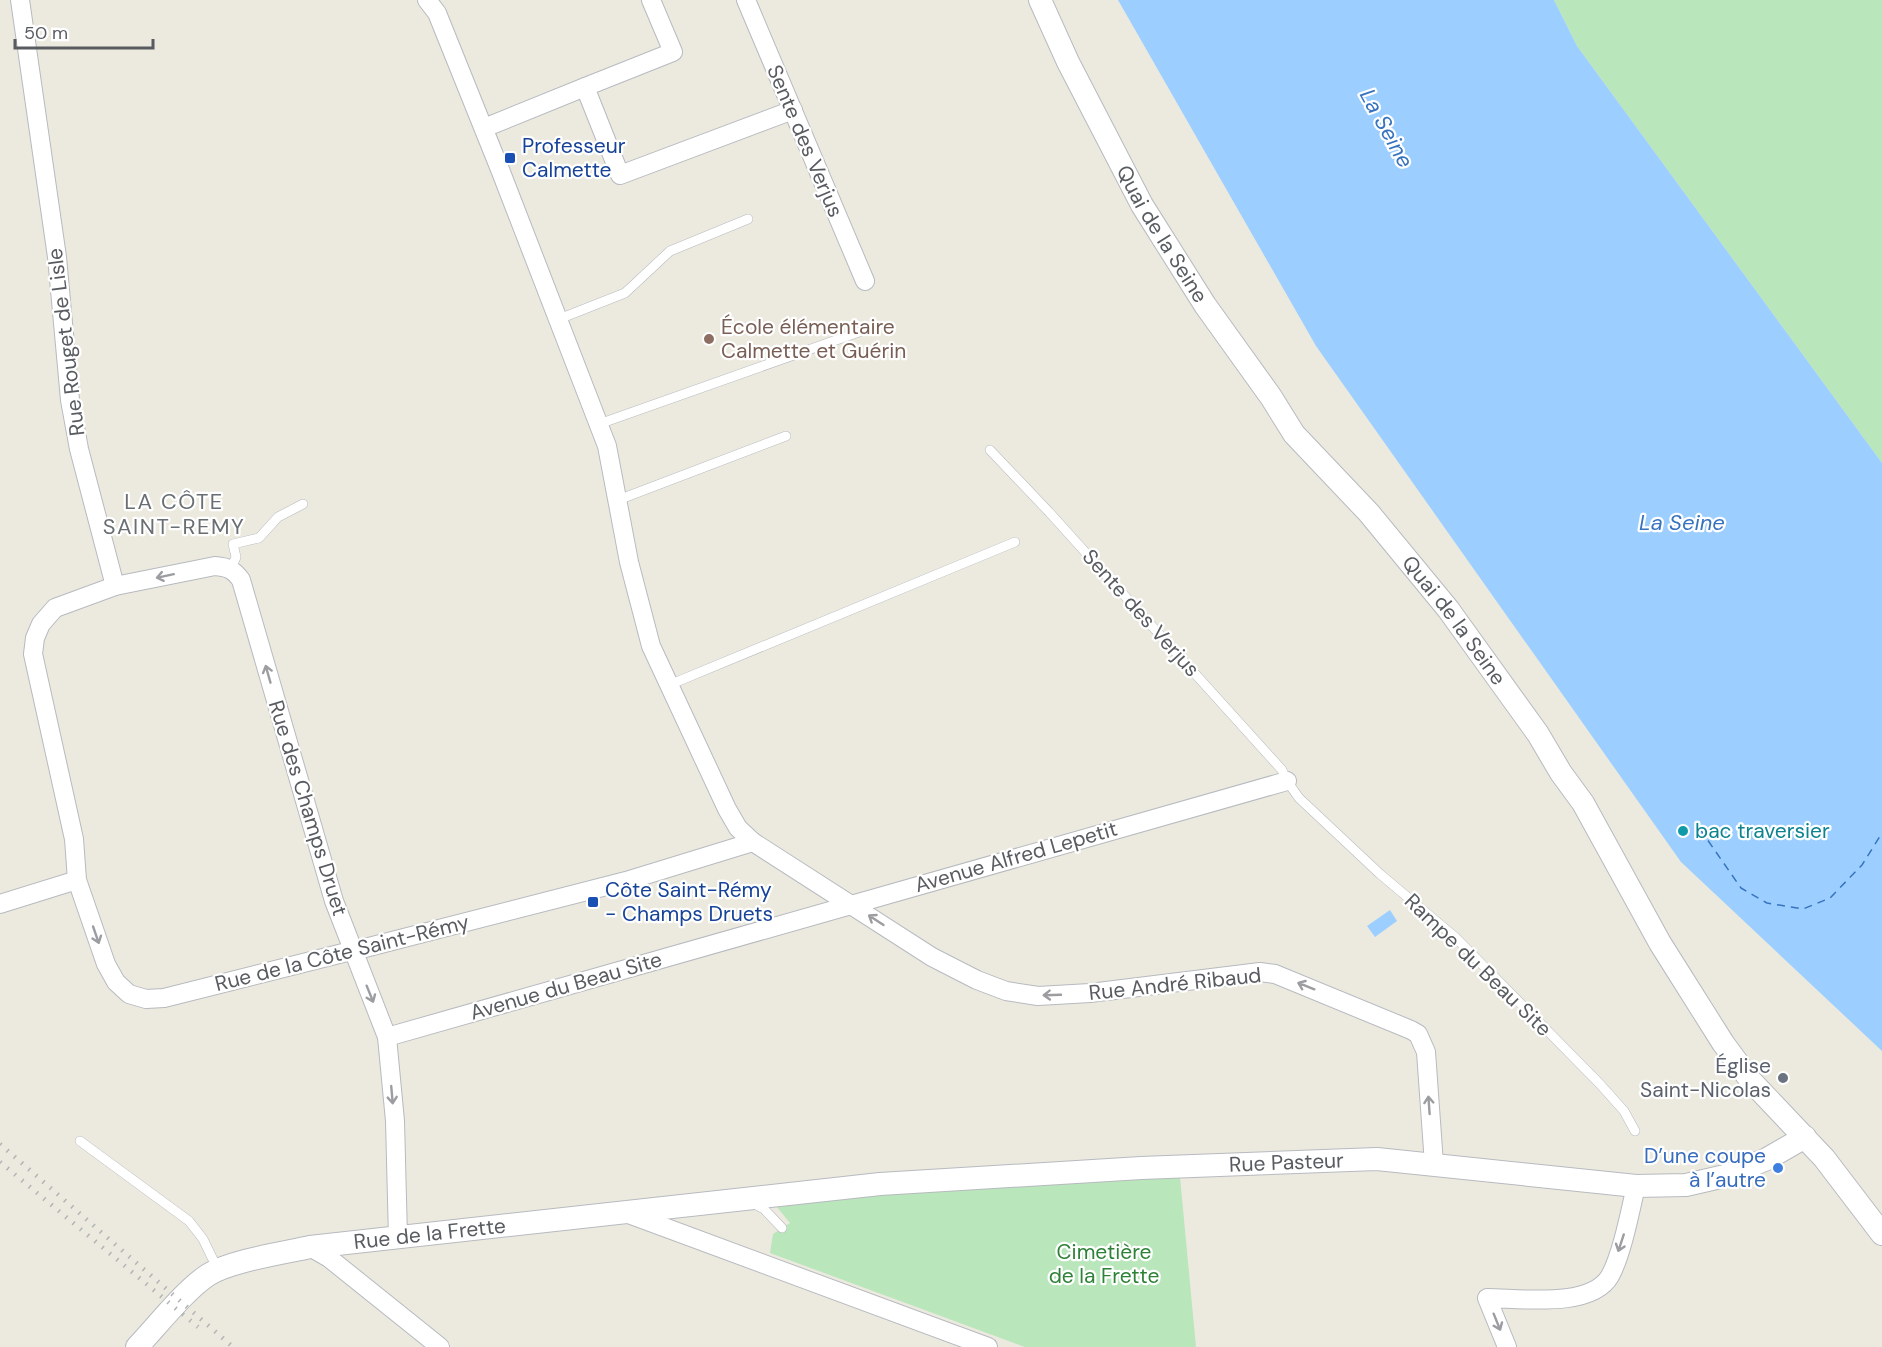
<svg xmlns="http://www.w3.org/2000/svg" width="1882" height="1347" font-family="'DM Sans',sans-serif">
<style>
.green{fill:#b9e6bb}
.water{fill:#9ccfff}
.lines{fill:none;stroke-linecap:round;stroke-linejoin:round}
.ferry{stroke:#3773bf;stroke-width:1.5;stroke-dasharray:8 6;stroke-linecap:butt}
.service-casing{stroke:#b7babf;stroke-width:10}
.minor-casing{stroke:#b7babf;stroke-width:20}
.tertiary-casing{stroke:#b7babf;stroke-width:24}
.service{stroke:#fff;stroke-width:9}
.minor{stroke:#fff;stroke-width:18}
.tertiary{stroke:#fff;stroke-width:22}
.rail{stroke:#b3b4b4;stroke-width:4.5;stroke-dasharray:1.5 8;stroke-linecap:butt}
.oneway{stroke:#9b9da0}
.transit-dot{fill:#1a4fb4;stroke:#fff;stroke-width:2}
.education-dot{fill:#8d6e63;stroke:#fff;stroke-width:2}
.culture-dot{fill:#0f9aa8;stroke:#fff;stroke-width:2}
.worship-dot{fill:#6b7280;stroke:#fff;stroke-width:2}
.shop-dot{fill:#3f7fe0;stroke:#fff;stroke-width:2}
.labels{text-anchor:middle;stroke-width:4.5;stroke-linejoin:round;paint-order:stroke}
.street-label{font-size:21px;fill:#585c61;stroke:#fff}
.transit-label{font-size:21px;fill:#164399;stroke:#fff;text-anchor:start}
.education-label{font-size:21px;fill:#785e54;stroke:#fff;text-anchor:start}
.culture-label{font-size:21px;fill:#0d838f;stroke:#fff;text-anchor:start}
.worship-label{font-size:21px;fill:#5b616d;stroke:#fff;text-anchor:end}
.shop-label{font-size:21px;fill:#366cbe;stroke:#fff;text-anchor:end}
.park-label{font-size:21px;fill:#2e8237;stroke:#fff}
.water-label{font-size:22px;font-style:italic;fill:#3773bf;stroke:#fff}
.neighbourhood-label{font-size:22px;letter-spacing:1.5px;fill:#696e73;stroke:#fff}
</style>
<rect width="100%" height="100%" fill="#eceadf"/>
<!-- green -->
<g class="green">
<path d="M1554,0H1882V463L1577,46Z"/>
<path d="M1180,1177L1196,1347H1025L770,1253L773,1234L790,1223L776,1206L859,1195Z"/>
</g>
<!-- water -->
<g class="water">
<path d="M1118,0H1554L1577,46L1882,463V1051L1681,862L1316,346Z"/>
<path d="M1390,910L1397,921L1375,937L1367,926Z"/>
</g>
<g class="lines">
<!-- ferry -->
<path class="ferry" d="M1700,829L1741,888L1767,903L1803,909L1830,898L1862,865L1882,833"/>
<defs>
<g id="service">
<path d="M559,319L625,293L670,251L748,219"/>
<path d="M599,424L859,332"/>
<path d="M990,450L1049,512L1282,770L1287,781L1299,798L1380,874L1455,937L1599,1083L1624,1111L1635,1131"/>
<path d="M618,500L786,436"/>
<path d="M231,569L236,557L233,544L259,538L278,517L303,504"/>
<path d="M669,685L1015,542"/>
<path d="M80,1141L189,1221L203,1239L218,1270"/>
<path d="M753,1203L764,1209L782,1228"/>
</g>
<g id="minor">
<path d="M20,0L57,257L70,400L79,449L115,586"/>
<path d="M427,0L437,13L501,172L607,446L629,562L651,646L727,809L738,828L753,842L932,957L977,980L1006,991L1038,996L1090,993L1260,972L1275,974L1411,1030L1418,1034L1426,1052L1434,1164"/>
<path d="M746,0L865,281"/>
<path d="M585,87L673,52L651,0"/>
<path d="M484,128L585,87L620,175L793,110"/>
<path d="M0,904L77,880"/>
<path d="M387,1037L1287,781"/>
<path d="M626,1213L988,1347"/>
<path d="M398,1238L395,1121L387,1037L334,901L241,580C234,570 228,567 215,566L115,586L55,608L41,624L35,638L33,654L74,839L77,880L106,964L116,982L129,994L146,999L164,998L343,953L361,949L626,881L753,842"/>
<path d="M310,1247L329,1258L440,1347"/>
<path d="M1507,1347L1487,1298C1519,1298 1591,1309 1610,1276C1622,1254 1630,1212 1636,1186"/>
</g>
<g id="tertiary">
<path id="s1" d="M1040,0L1068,62L1142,205L1205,305L1271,397L1294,434L1369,513L1448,609L1538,734L1561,773L1583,803L1660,943L1723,1043L1751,1081L1824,1158L1882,1234"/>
<path id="s2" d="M137,1347C157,1326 185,1290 208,1275C230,1261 283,1253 310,1247L880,1184L1141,1168L1377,1159L1636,1186L1686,1185L1725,1176L1767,1159L1805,1137"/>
</g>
</defs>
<!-- service casing -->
<use href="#service" class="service-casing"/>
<!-- minor casing -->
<use href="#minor" class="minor-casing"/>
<!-- tertiary casing -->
<use href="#tertiary" class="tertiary-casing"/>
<!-- service -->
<use href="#service" class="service"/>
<!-- minor -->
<use href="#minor" class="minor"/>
<!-- tertiary -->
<use href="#tertiary" class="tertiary"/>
<!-- rail -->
<g class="rail">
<path d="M0,1144L233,1347"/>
<path d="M0,1162L198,1327"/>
</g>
</g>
<!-- one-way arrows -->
<defs><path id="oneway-shaft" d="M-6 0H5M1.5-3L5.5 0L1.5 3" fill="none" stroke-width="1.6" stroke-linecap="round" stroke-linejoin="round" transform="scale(1.5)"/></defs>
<g class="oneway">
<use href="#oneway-shaft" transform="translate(165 576) rotate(168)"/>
<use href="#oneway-shaft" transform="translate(268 674) rotate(-106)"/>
<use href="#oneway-shaft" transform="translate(876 920) rotate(-147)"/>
<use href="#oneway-shaft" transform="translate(96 935) rotate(71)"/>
<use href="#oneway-shaft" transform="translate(1306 986) rotate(-158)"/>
<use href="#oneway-shaft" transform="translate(370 994) rotate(68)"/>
<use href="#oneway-shaft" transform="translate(1052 995) rotate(178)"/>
<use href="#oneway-shaft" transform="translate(392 1095) rotate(85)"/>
<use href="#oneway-shaft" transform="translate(1429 1105) rotate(-94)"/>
<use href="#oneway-shaft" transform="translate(1621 1243) rotate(108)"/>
<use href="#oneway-shaft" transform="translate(1497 1322) rotate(68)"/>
</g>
<!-- markers -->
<g class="transit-dot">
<rect x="504" y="152" width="12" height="12" rx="3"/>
<rect x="587" y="896" width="12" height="12" rx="3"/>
</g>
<circle class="education-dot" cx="709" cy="339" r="6"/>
<circle class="culture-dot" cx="1683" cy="831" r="6"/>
<circle class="worship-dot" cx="1783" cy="1078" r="6"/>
<circle class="shop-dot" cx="1778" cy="1168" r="6"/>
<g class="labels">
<!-- street labels -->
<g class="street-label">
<text transform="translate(805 141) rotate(67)" y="7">Sente des Verjus</text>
<text dy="7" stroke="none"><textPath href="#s1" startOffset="264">Quai de la Seine</textPath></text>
<text transform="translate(66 342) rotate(-97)" y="7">Rue Rouget de Lisle</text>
<text transform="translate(1141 613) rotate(48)" y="7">Sente des Verjus</text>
<text dy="7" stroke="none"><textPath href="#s1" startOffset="750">Quai de la Seine</textPath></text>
<text transform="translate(308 808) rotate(73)" y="7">Rue des Champs Druet</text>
<text transform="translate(1016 857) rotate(-16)" y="7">Avenue Alfred Lepetit</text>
<text transform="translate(342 953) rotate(-14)" y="7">Rue de la Côte Saint-Rémy</text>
<text transform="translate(1478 965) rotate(44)" y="7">Rampe du Beau Site</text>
<text transform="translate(1175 984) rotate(-6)" y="7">Rue André Ribaud</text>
<text transform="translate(566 986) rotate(-16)" y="7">Avenue du Beau Site</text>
<text dy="7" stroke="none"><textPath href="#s2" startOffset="1188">Rue Pasteur</textPath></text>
<text dy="7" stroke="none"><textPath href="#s2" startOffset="328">Rue de la Frette</textPath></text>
</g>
<!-- transit labels -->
<g class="transit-label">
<text x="522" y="153">Professeur<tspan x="522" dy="24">Calmette</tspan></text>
<text x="605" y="897">Côte Saint-Rémy<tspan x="605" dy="24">- Champs Druets</tspan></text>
</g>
<!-- education labels -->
<g class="education-label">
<text x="721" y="334">École élémentaire<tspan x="721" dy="24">Calmette et Guérin</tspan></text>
</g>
<!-- culture labels -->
<g class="culture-label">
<text x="1695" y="838">bac traversier</text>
</g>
<!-- worship labels -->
<g class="worship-label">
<text x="1771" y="1073">Église<tspan x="1771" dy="24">Saint-Nicolas</tspan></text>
</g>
<!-- shop labels -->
<g class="shop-label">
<text x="1766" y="1163">D’une coupe<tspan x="1766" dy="24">à l’autre</tspan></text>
</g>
<!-- park labels -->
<g class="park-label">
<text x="1104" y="1259">Cimetière<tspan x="1104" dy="24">de la Frette</tspan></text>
</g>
<!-- water labels -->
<g class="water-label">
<text transform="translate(1387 128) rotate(61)" y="8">La Seine</text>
<text x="1682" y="530">La Seine</text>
</g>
<!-- neighbourhood labels -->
<g class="neighbourhood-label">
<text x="174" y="509">LA CÔTE<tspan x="174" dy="25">SAINT-REMY</tspan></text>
</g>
</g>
<!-- scale -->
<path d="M15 39v9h138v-9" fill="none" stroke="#585c61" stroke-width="3"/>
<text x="24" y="39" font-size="18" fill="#585c61" stroke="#ffffff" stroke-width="4.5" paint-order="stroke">50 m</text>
</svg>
